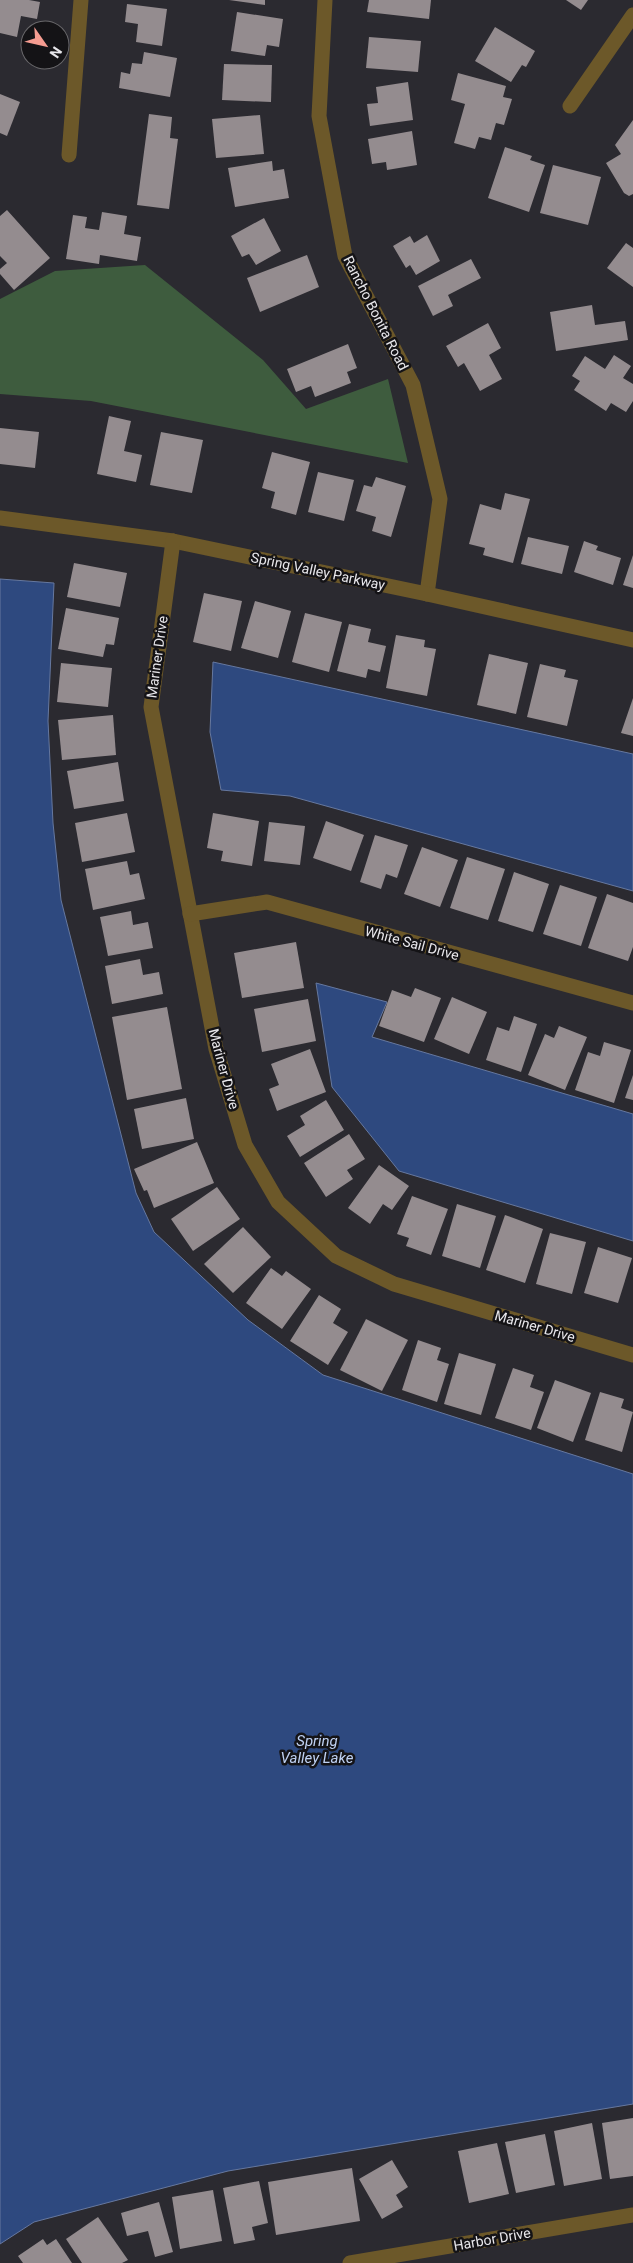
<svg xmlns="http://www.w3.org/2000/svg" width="633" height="2263" font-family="Roboto,sans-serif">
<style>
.green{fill:#3e5c3e}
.water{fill:#2e497f;stroke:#66789f}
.building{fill:#948c8f}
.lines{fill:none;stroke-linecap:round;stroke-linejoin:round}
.minor{stroke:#6c5829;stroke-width:15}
.labels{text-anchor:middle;stroke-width:5;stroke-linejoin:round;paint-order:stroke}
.street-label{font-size:14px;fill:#e8e7eb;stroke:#141316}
.water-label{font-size:15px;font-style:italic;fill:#bfd1f2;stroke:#141316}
</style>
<rect width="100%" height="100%" fill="#2b2a30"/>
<!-- green -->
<path class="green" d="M145,265L263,360L306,409L388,379L408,463L91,401L0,394V299L55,271Z"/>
<!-- water -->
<g class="water">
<path d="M0,579L54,583L48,721L53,823L61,900L136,1193L154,1232L248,1320L323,1375L633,1474V2104L228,2171L34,2222L0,2244Z"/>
<path d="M213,662L633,754V891L290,796L221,790L210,732Z"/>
<path d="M316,983L387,1002L372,1037L633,1114V1241L399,1171L332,1087Z"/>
</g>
<!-- building -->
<g class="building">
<path d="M0,0H29L40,2L37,19L21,16L17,37L0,33Z"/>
<path d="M229,0H265V5Z"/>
<path d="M369,0H431L429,19L367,12Z"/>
<path d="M566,0H588L581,10Z"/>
<path d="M127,4L167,9L162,46L136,42L138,24L125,22Z"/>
<path d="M237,12L283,19L279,47L267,45L265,56L231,51Z"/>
<path d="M495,27L535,51L526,67L522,65L511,82L475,61Z"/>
<path d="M369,37L421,41L418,72L366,68Z"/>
<path d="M144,52L177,58L170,97L119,88L121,72L130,74L132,63L142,64Z"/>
<path d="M224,64L272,65L271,102L222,100Z"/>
<path d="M458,73L506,86L503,97L512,99L504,125L496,123L491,140L479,137L475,149L454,143L465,104L451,100Z"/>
<path d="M408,82L413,120L370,126L367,104L378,103L376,87Z"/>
<path d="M0,94L20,102L7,136L0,133Z"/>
<path d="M149,114L172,117L170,138L178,139L169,209L137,205Z"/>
<path d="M260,115L264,154L216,158L212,119Z"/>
<path d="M633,120V194L629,196L624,193L606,163L621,154L615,145Z"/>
<path d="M412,131L417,165L387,170L386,162L372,164L368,139Z"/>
<path d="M505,147L532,156L530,160L545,165L529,212L488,198Z"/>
<path d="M272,161L273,171L284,169L289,198L235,207L228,168Z"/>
<path d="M553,165L601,177L588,225L540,213Z"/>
<path d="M7,210L50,258L14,290L0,274V269L7,263L0,256V216Z"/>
<path d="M102,212L127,216L124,234L141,237L137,261L100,255L99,264L66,259L73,215L87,217L85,228L99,230Z"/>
<path d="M264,218L281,251L256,265L249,254L242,257L231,236Z"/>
<path d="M427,235L440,261L416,275L410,265L406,268L393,246L410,236L414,243Z"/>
<path d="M626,243L633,248V287L607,268Z"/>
<path d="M307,255L319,287L260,312L247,278Z"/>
<path d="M471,259L481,278L448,295L453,306L433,316L418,286Z"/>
<path d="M592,305L595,325L625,321L628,340L556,351L550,312Z"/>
<path d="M488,323L501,348L489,355L502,379L480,391L464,363L458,367L446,346Z"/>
<path d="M348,344L357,368L347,372L351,383L315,397L311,386L296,392L287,369Z"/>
<path d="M614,355L631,366L623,378L633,384V401L626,412L611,403L606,411L574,390L580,381L572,376L585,356L605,369Z"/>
<path d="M109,416L131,421L124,451L142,455L136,482L97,474Z"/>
<path d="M0,428L39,432L35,468L0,464Z"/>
<path d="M161,432L203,440L192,493L150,485Z"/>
<path d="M272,452L310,462L296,515L271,508L275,492L262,488Z"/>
<path d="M318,472L354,480L344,521L308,512Z"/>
<path d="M376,477L406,486L391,537L372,531L376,517L356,511L364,485L372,487Z"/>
<path d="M505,493L530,499L513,563L483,555L485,548L469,544L480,504L501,510Z"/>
<path d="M528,537L569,546L562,574L521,564Z"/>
<path d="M584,541L598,546L596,550L621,558L613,585L574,572Z"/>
<path d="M633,555V588L623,585Z"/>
<path d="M74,563L127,573L120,607L67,597Z"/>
<path d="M204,593L242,601L231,651L193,642Z"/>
<path d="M255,601L291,611L278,658L241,648Z"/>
<path d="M66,608L119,618L114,645L106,644L103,657L58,649Z"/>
<path d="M305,613L342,622L329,672L292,662Z"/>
<path d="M349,624L371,629L368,642L386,646L380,672L368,669L366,678L337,671Z"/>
<path d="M396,635L425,640L424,647L436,649L427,696L386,688Z"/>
<path d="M489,654L528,663L516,714L477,705Z"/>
<path d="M61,663L112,668L108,707L57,702Z"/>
<path d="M540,664L566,670L564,677L578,680L567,726L527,717Z"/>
<path d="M633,698V736L621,733Z"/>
<path d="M113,715L116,755L62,760L58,720Z"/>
<path d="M118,762L124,801L74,809L67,771Z"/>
<path d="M127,813L135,852L82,862L75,823Z"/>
<path d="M213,813L259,821L252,866L221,861L223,851L207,848Z"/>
<path d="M326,821L364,835L351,871L313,858Z"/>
<path d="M269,822L305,826L300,865L264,861Z"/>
<path d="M375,835L408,845L397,878L386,874L381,889L360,882Z"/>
<path d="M422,847L458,860L440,907L404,894Z"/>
<path d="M467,857L505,869L488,920L450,908Z"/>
<path d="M127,861L130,875L139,873L145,899L93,910L85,869Z"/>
<path d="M514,872L549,884L533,932L498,921Z"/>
<path d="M560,885L597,897L581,946L543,934Z"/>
<path d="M607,894L633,903V947L628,961L588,948Z"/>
<path d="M131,911L133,925L148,922L153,948L108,956L100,917Z"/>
<path d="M296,942L304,988L242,998L234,953Z"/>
<path d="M140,959L143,975L159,972L163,994L112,1004L105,966Z"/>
<path d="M415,988L441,998L424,1042L379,1026L392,990L411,997Z"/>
<path d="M452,997L487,1012L469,1054L434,1039Z"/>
<path d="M308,999L316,1041L262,1052L254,1009Z"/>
<path d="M167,1007L182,1089L127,1100L112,1017Z"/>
<path d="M514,1016L537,1024L521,1072L486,1060L497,1027L509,1031Z"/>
<path d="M559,1026L587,1037L565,1090L528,1075L545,1034L554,1038Z"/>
<path d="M604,1042L631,1050L614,1103L575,1090L588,1052L600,1056Z"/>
<path d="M310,1049L326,1092L277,1111L269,1089L279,1085L271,1064Z"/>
<path d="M633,1075V1100L625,1098Z"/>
<path d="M186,1098L194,1139L142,1149L134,1109Z"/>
<path d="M326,1100L344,1130L300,1157L287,1136L305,1125L300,1116Z"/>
<path d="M349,1134L365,1159L347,1170L353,1179L326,1197L304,1163Z"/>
<path d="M197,1142L214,1183L154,1208L147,1190L144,1191L134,1169Z"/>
<path d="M379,1165L409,1186L392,1210L383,1204L370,1224L348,1208Z"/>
<path d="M217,1187L240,1219L193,1251L171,1219Z"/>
<path d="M412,1196L448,1209L431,1255L406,1246L409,1238L397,1234Z"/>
<path d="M457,1204L496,1216L480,1268L442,1256Z"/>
<path d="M505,1215L543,1229L525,1283L486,1270Z"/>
<path d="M243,1227L271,1257L233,1293L204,1264Z"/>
<path d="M550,1233L586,1242L572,1294L536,1284Z"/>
<path d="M598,1247L632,1258L618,1303L584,1293Z"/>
<path d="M271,1268L282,1276L286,1271L311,1289L282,1329L246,1303Z"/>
<path d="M319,1295L341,1309L333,1323L348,1332L328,1365L290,1341Z"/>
<path d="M366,1319L408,1340L382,1391L340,1370Z"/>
<path d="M418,1340L441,1348L437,1360L449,1364L437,1402L402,1390Z"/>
<path d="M459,1353L496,1364L481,1415L444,1404Z"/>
<path d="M513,1368L534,1375L530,1387L544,1392L531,1430L495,1418Z"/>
<path d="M555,1380L591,1393L573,1442L537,1428Z"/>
<path d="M600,1392L624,1399L621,1408L633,1412L622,1452L585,1440Z"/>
<path d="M633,2118V2176L610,2179L602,2123Z"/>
<path d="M592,2123L602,2179L564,2186L554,2131Z"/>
<path d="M545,2134L555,2185L516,2193L505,2142Z"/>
<path d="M497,2143L509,2194L469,2203L458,2151Z"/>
<path d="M392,2160L408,2187L396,2195L403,2207L382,2219L359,2179Z"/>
<path d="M352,2168L360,2221L276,2235L268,2182Z"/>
<path d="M259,2181L268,2223L252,2227L255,2240L234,2244L223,2188Z"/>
<path d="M213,2190L222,2241L180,2249L172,2197Z"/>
<path d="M159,2202L173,2252L155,2257L148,2231L127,2236L121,2213Z"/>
<path d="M98,2217L128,2260L122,2263H82L66,2239Z"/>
<path d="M43,2239L47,2245L56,2239L72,2263H23L18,2256Z"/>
</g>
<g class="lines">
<!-- minor -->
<g class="minor">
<path d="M325,0L319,116L345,256L413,385L440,499L427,594"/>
<path d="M570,106L633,15"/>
<path d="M69,155L81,0"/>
<path d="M0,518L173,541L427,594L633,640"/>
<path d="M173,541L151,707L216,1049L245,1145L278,1202L336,1256L394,1284L633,1355"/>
<path d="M190,914L267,902L633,1003"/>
<path d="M350,2263L633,2215"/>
</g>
</g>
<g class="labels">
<!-- street labels -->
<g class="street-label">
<text transform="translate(376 313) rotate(63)" y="5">Rancho Bonita Road</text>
<text transform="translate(318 571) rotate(12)" y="5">Spring Valley Parkway</text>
<text transform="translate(157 657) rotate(-82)" y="5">Mariner Drive</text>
<text transform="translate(412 943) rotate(15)" y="5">White Sail Drive</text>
<text transform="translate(224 1069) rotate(75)" y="5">Mariner Drive</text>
<text transform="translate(535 1326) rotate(16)" y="5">Mariner Drive</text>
<text transform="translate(492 2239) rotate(-10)" y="5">Harbor Drive</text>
</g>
<!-- water labels -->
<g class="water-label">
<text x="317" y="1746">Spring<tspan x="317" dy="17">Valley Lake</tspan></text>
</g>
</g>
<!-- north arrow -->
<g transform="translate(45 45) rotate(124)"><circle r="24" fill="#141316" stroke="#69686b"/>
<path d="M0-4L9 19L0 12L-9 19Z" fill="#f59c91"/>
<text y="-8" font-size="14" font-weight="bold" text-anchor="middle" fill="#e8e7eb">N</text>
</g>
</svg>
